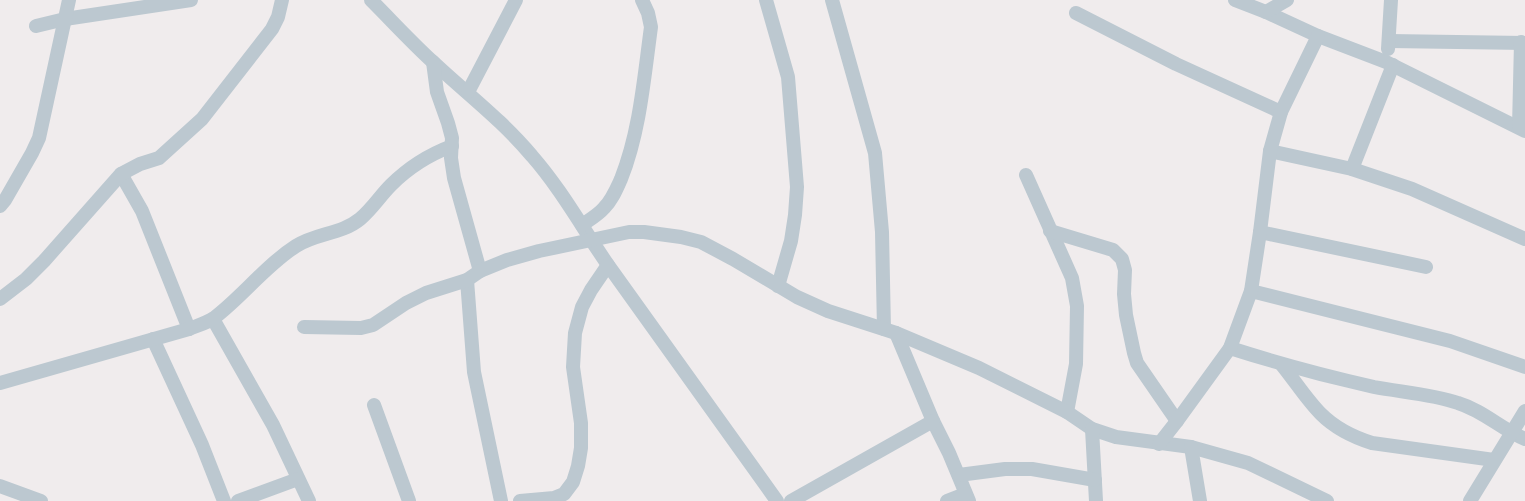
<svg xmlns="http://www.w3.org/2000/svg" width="1525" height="501" font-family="Poppins,sans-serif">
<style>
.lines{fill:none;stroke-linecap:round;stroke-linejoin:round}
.minor{stroke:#bcc8d0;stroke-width:14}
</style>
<rect width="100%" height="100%" fill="#f0eced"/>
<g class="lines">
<!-- minor -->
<g class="minor">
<path d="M371,0C392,21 412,43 433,62C466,93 503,121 532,156C561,189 583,229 608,265L777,501"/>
<path d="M766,0L788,77L797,187L795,215L791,241L778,286"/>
<path d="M832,0L875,153L882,232L884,329"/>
<path d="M1235,0L1266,12L1318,36L1386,62L1525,131"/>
<path d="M1266,12L1287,0"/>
<path d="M1076,13L1176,64L1281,112"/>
<path d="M36,26L65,19L191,0"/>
<path d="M1389,41L1525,43"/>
<path d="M1388,49L1391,0"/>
<path d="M433,62L437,92L448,123L452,138L451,158L454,178L480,271"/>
<path d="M468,92L516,0"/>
<path d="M1519,127L1521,42"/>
<path d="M1270,151L1352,169L1412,189L1525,239"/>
<path d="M1352,169L1393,65"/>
<path d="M121,174L142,211L189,329"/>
<path d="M1026,175L1072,278L1077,306L1076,364L1067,412"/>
<path d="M0,206L5,200L32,153L39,138L69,0"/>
<path d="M582,225C589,220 598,215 604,208C612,200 616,190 621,179C640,131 644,78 651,27L648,13L642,0"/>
<path d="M1050,231L1113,250L1122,259L1125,270L1124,294L1126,315L1134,353L1137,363L1177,421"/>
<path d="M1260,232L1426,267"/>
<path d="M467,280L474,372L501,501"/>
<path d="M1251,291L1450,341L1525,367"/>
<path d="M0,299L26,279L44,261L121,174L140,164L159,158L202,119L272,29L278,17L282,0"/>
<path d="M213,319L273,425L309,501"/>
<path d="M304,327L361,328L373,325L406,303L426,293L467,280L480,271L507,260L539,251L629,232H644L681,237L701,242L733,259L797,297L828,311L896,333L979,368L1067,412L1092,429L1116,437L1191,447L1248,463L1327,501"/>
<path d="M896,333L933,421L949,453L969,501"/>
<path d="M153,339L202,445L224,501"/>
<path d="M1230,348C1277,363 1325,376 1374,387C1400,392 1433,394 1458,403C1484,411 1501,429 1525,439"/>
<path d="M1282,365C1295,381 1307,400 1321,414C1335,428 1353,437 1372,443L1494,460"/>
<path d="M0,383L189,329C196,326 207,323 214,318C243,296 265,266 296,246C316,233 342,234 360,219C372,209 380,196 391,185C409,167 428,155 452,146"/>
<path d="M374,405L409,501"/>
<path d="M1092,429L1096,501"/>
<path d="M1159,444L1177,421L1230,348L1251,291L1260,232L1270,151L1281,112L1318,36"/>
<path d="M1191,447L1200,501"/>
<path d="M959,475L1005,469H1032L1095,480"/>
<path d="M0,486L41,501"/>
<path d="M238,501L298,479"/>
<path d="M520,501L554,498L564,494L573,482L578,466L581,448V423L573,367L575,333L582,307L591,290L608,265"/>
<path d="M791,501L933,421"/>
<path d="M947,501L965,494"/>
<path d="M1470,501L1525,411"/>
</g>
</g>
</svg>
